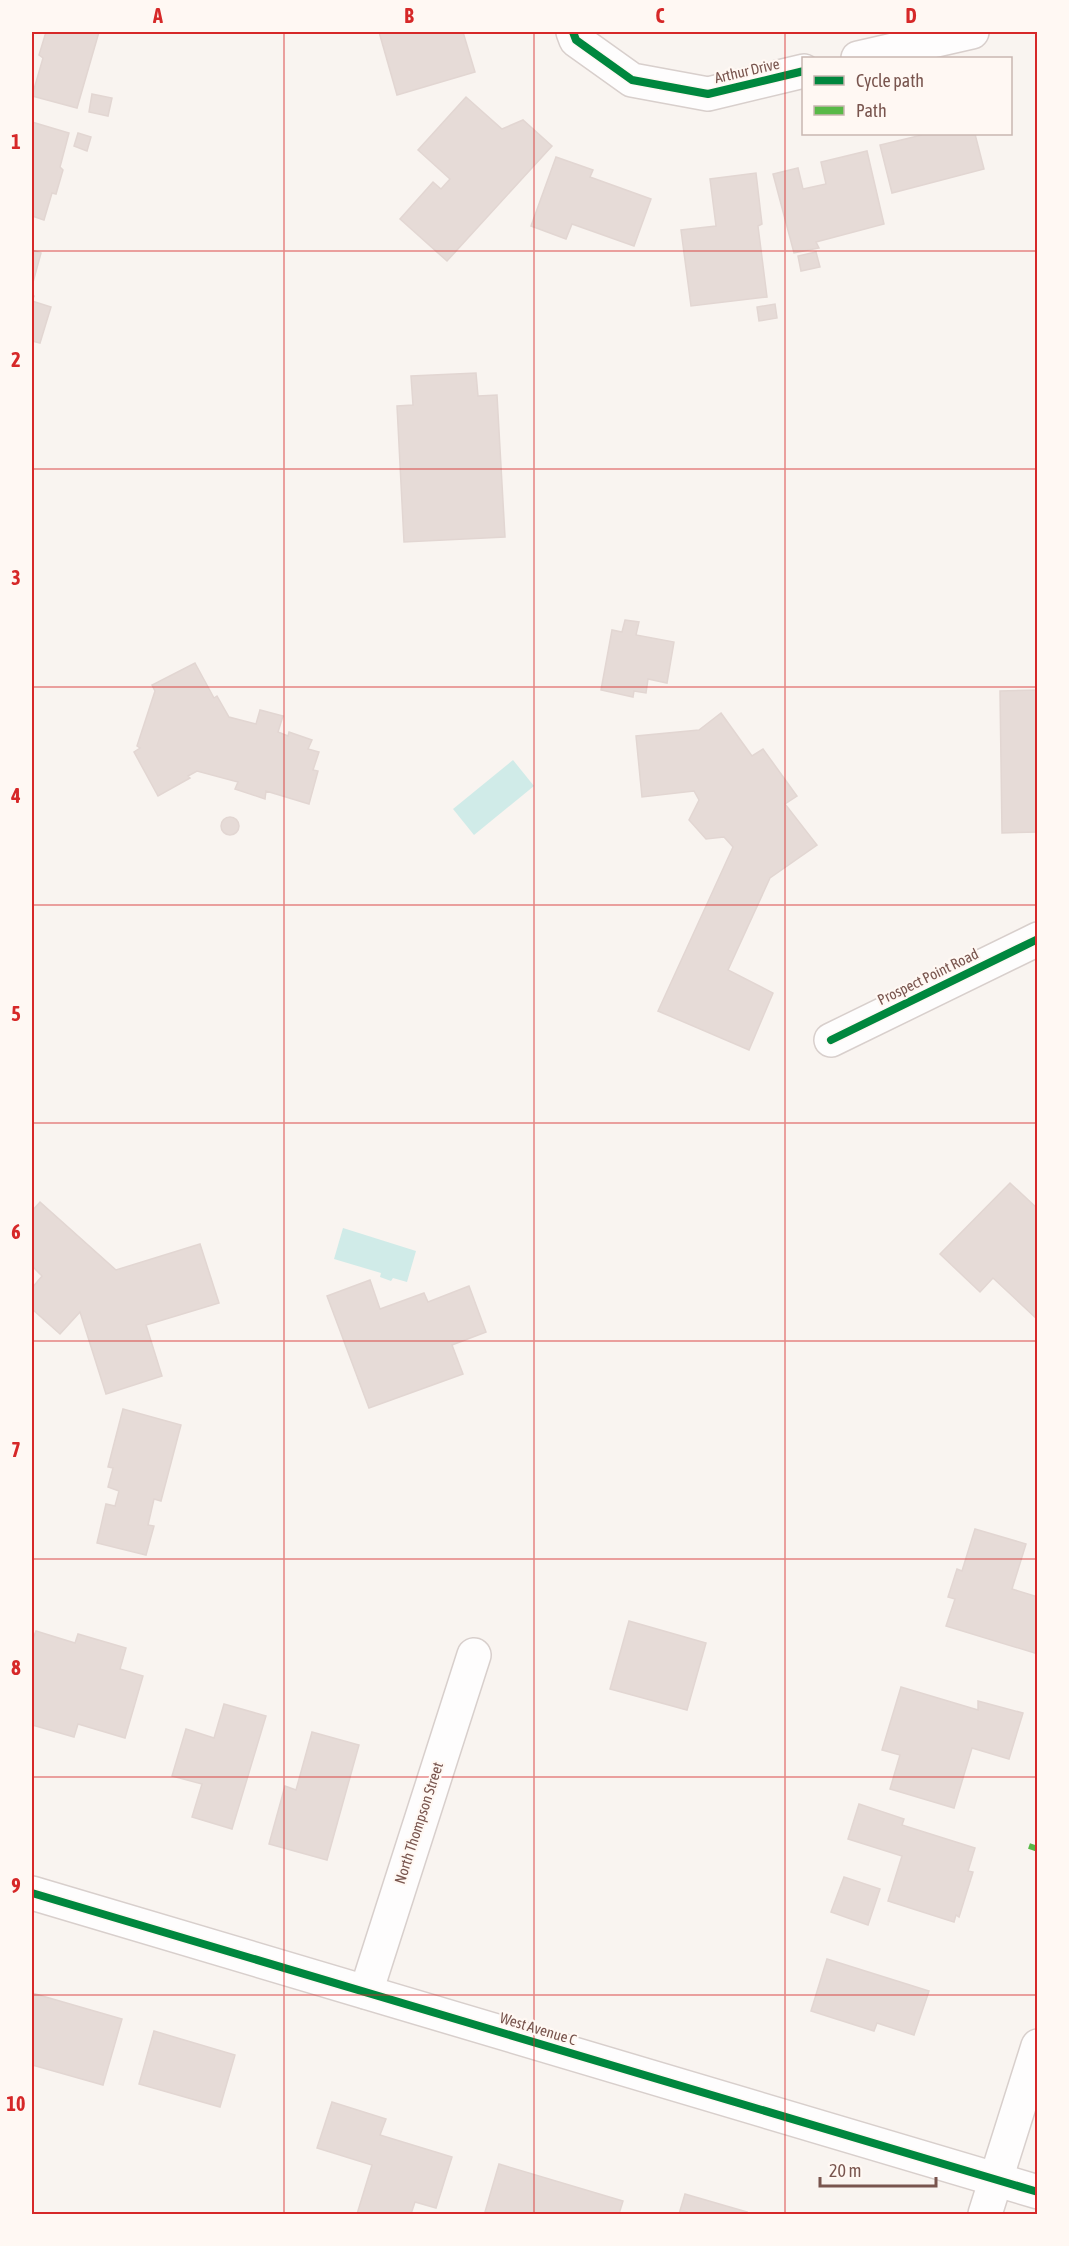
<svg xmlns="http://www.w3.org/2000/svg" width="1069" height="2246" font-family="'Asap Condensed',sans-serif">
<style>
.water{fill:#d0ebe8}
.building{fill:#e6dbd7;stroke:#e2d6d2;stroke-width:1.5}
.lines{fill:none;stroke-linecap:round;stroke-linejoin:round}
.street-casing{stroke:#d8cfcc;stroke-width:36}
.street{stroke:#fefdfd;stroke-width:33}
.quiet{stroke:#58b947;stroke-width:6;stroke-dasharray:12 6;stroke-linecap:butt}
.cycleway-casing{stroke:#fff8f3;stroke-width:11}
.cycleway{stroke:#00873e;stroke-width:8}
.grid{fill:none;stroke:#d62828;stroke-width:1.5;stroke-opacity:0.55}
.labels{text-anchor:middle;stroke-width:4.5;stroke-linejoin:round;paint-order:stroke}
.street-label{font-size:15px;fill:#79554e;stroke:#fff8f3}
.neatline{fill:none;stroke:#d62828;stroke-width:2}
.grid-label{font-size:20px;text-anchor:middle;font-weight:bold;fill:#d62828}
</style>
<rect width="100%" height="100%" fill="#f9f4f0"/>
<!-- water -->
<g class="water">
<path d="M513,760L534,786L474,835L453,809Z"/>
<path d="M343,1228L416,1251L407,1282L393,1278L391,1281L380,1277L381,1273L334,1259Z"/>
</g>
<!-- building -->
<g class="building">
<path d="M46,32H99L77,108L32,96L43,58L39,55Z"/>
<path d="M379,32H463L475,72L397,95Z"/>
<path d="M92,94L112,98L108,116L89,112Z"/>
<path d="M466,97L502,129L523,120L552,146L447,261L400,219L433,182L441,189L450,179L418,150Z"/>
<path d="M32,122L69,133L60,167L63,170L56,194L52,193L44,220L32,216Z"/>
<path d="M78,133L91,137L87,151L74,146Z"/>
<path d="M926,134H975L984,169L892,193L880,145Z"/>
<path d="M867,151L884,224L816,242L819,248L794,253L773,174L798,168L803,189L826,184L821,162Z"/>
<path d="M556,157L593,170L590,177L651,199L634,246L572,224L566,239L531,226Z"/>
<path d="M756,173L762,224L758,226L767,297L691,306L681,230L716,226L710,179Z"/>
<path d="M32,250L41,253L32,286Z"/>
<path d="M816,252L820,267L801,271L798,256Z"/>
<path d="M32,295L34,296L32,301L51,307L40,343L32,341Z"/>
<path d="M775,304L777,318L759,321L757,307Z"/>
<path d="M476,373L478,396L497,395L505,537L404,542L397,406L413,405L411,376Z"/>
<path d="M625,620L639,622L636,635L674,642L667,683L648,679L646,693L634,691L633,697L601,690L612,630L622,632Z"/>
<path d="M195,663L214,698L217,696L229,717L256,724L260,710L283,716L278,732L288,736L289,732L312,740L308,749L319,752L313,770L318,771L309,804L266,791L265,799L235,789L238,782L197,771L188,776L190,778L158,796L134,752L140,748L137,746L155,691L152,685Z"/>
<path d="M1038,690V832L1002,833L1000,691Z"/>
<path d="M721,713L752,756L763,749L797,796L785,804L817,845L770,878L728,970L773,993L749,1050L658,1011L733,847L724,837L706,839L689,820L699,800L694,791L642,797L636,736L699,730Z"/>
<circle cx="230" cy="826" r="9"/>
<path d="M1010,1183L1038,1209V1320L993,1278L980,1292L940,1254Z"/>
<path d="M40,1202L116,1270L200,1244L219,1303L146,1325L162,1376L106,1394L80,1312L60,1334L32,1309V1288L42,1276L32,1266V1211Z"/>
<path d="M370,1280L380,1309L424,1293L428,1302L469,1286L486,1332L452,1345L463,1374L369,1408L327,1296Z"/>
<path d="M123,1409L181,1425L161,1501L154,1499L148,1525L154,1526L146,1555L97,1543L106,1504L115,1506L119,1491L108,1487L113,1468L108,1467Z"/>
<path d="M975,1529L1026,1544L1012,1589L1038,1597V1654L946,1626L955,1599L948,1597L957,1569L962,1571Z"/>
<path d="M629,1621L706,1643L687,1710L610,1689Z"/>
<path d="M36,1631L75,1643L78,1634L126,1648L120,1669L143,1676L125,1738L78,1724L74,1737L32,1725V1641Z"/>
<path d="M901,1687L978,1710V1701L1023,1713L1009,1759L972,1748L954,1808L890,1789L900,1755L882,1750Z"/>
<path d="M224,1704L266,1716L232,1829L192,1817L202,1784L172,1776L186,1729L214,1738Z"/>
<path d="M312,1732L359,1745L327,1860L269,1844L285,1786L296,1790Z"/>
<path d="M859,1804L904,1819L902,1825L975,1848L968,1871L973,1872L959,1917L956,1915L954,1922L888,1901L902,1856L848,1839Z"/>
<path d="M844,1877L880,1889L868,1925L831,1912Z"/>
<path d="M827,1959L929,1991L914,2035L877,2023L874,2031L811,2011Z"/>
<path d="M32,1993L122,2019L103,2085L32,2065Z"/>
<path d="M154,2031L235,2055L220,2107L139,2084Z"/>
<path d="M332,2102L386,2119L380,2135L452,2157L436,2208L415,2202L411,2214H357L372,2165L317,2148Z"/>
<path d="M499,2164L623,2201L619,2214H493L485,2212Z"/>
<path d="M685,2194L747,2212L746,2214H679Z"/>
</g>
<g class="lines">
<defs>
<g id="street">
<path d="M573,32L576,40L632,80L708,94L804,71"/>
<path d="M858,58L972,32"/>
<path d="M831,1040L1038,939"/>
<path d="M32,1893L1038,2192"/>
<path d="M366,1992L474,1655"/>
<path d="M985,2214L1038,2046"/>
</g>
</defs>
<!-- street casing -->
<use href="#street" class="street-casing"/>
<!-- street -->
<use href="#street" class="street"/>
<!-- quiet -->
<path class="quiet" d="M1029,1846L1038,1849"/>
<defs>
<g id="cycleway">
<path d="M573,32L576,40L632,80L708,94L804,71"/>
<path d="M831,1040L1038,939"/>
<path d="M32,1893L1038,2192"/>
</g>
</defs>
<!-- cycleway casing -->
<use href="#cycleway" class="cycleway-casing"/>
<!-- cycleway -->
<use href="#cycleway" class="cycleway"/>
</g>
<!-- grid -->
<path class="grid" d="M284,32V2214M534,32V2214M785,32V2214M32,251H1038M32,469H1038M32,687H1038M32,905H1038M32,1123H1038M32,1341H1038M32,1559H1038M32,1777H1038M32,1995H1038"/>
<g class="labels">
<!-- street labels -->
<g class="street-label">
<text transform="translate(747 71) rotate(-13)" y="5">Arthur Drive</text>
<text transform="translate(928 977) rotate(-26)" y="5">Prospect Point Road</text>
<text transform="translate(419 1823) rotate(-72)" y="5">North Thompson Street</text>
<text transform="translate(538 2029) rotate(17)" y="5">West Avenue C</text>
</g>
</g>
<!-- border -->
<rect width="1069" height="2246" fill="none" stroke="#fff8f3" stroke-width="66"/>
<!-- legend -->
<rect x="802" y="57" width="210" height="78" fill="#fff8f3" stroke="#c9b7b1" stroke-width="1.5"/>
<rect x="814" y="76" width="30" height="9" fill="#00873e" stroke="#c9b7b1" stroke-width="1.5"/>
<text x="856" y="87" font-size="18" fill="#79554e">Cycle path</text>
<rect x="814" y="106" width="30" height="9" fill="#58b947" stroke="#c9b7b1" stroke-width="1.5"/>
<text x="856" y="117" font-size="18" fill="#79554e">Path</text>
<!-- scale -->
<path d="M820 2177v9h116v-9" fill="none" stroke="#79554e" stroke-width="3"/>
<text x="829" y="2177" font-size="18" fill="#79554e" stroke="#fff8f3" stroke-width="4.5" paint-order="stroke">20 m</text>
<rect x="33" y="33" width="1003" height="2180" class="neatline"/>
<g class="grid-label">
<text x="158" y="23">A</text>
<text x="409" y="23">B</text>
<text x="660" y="23">C</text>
<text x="911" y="23">D</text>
<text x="16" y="149">1</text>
<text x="16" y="367">2</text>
<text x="16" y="585">3</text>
<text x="16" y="803">4</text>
<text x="16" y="1021">5</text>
<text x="16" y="1239">6</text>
<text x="16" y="1457">7</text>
<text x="16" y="1675">8</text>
<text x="16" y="1893">9</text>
<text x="16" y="2111">10</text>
</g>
</svg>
